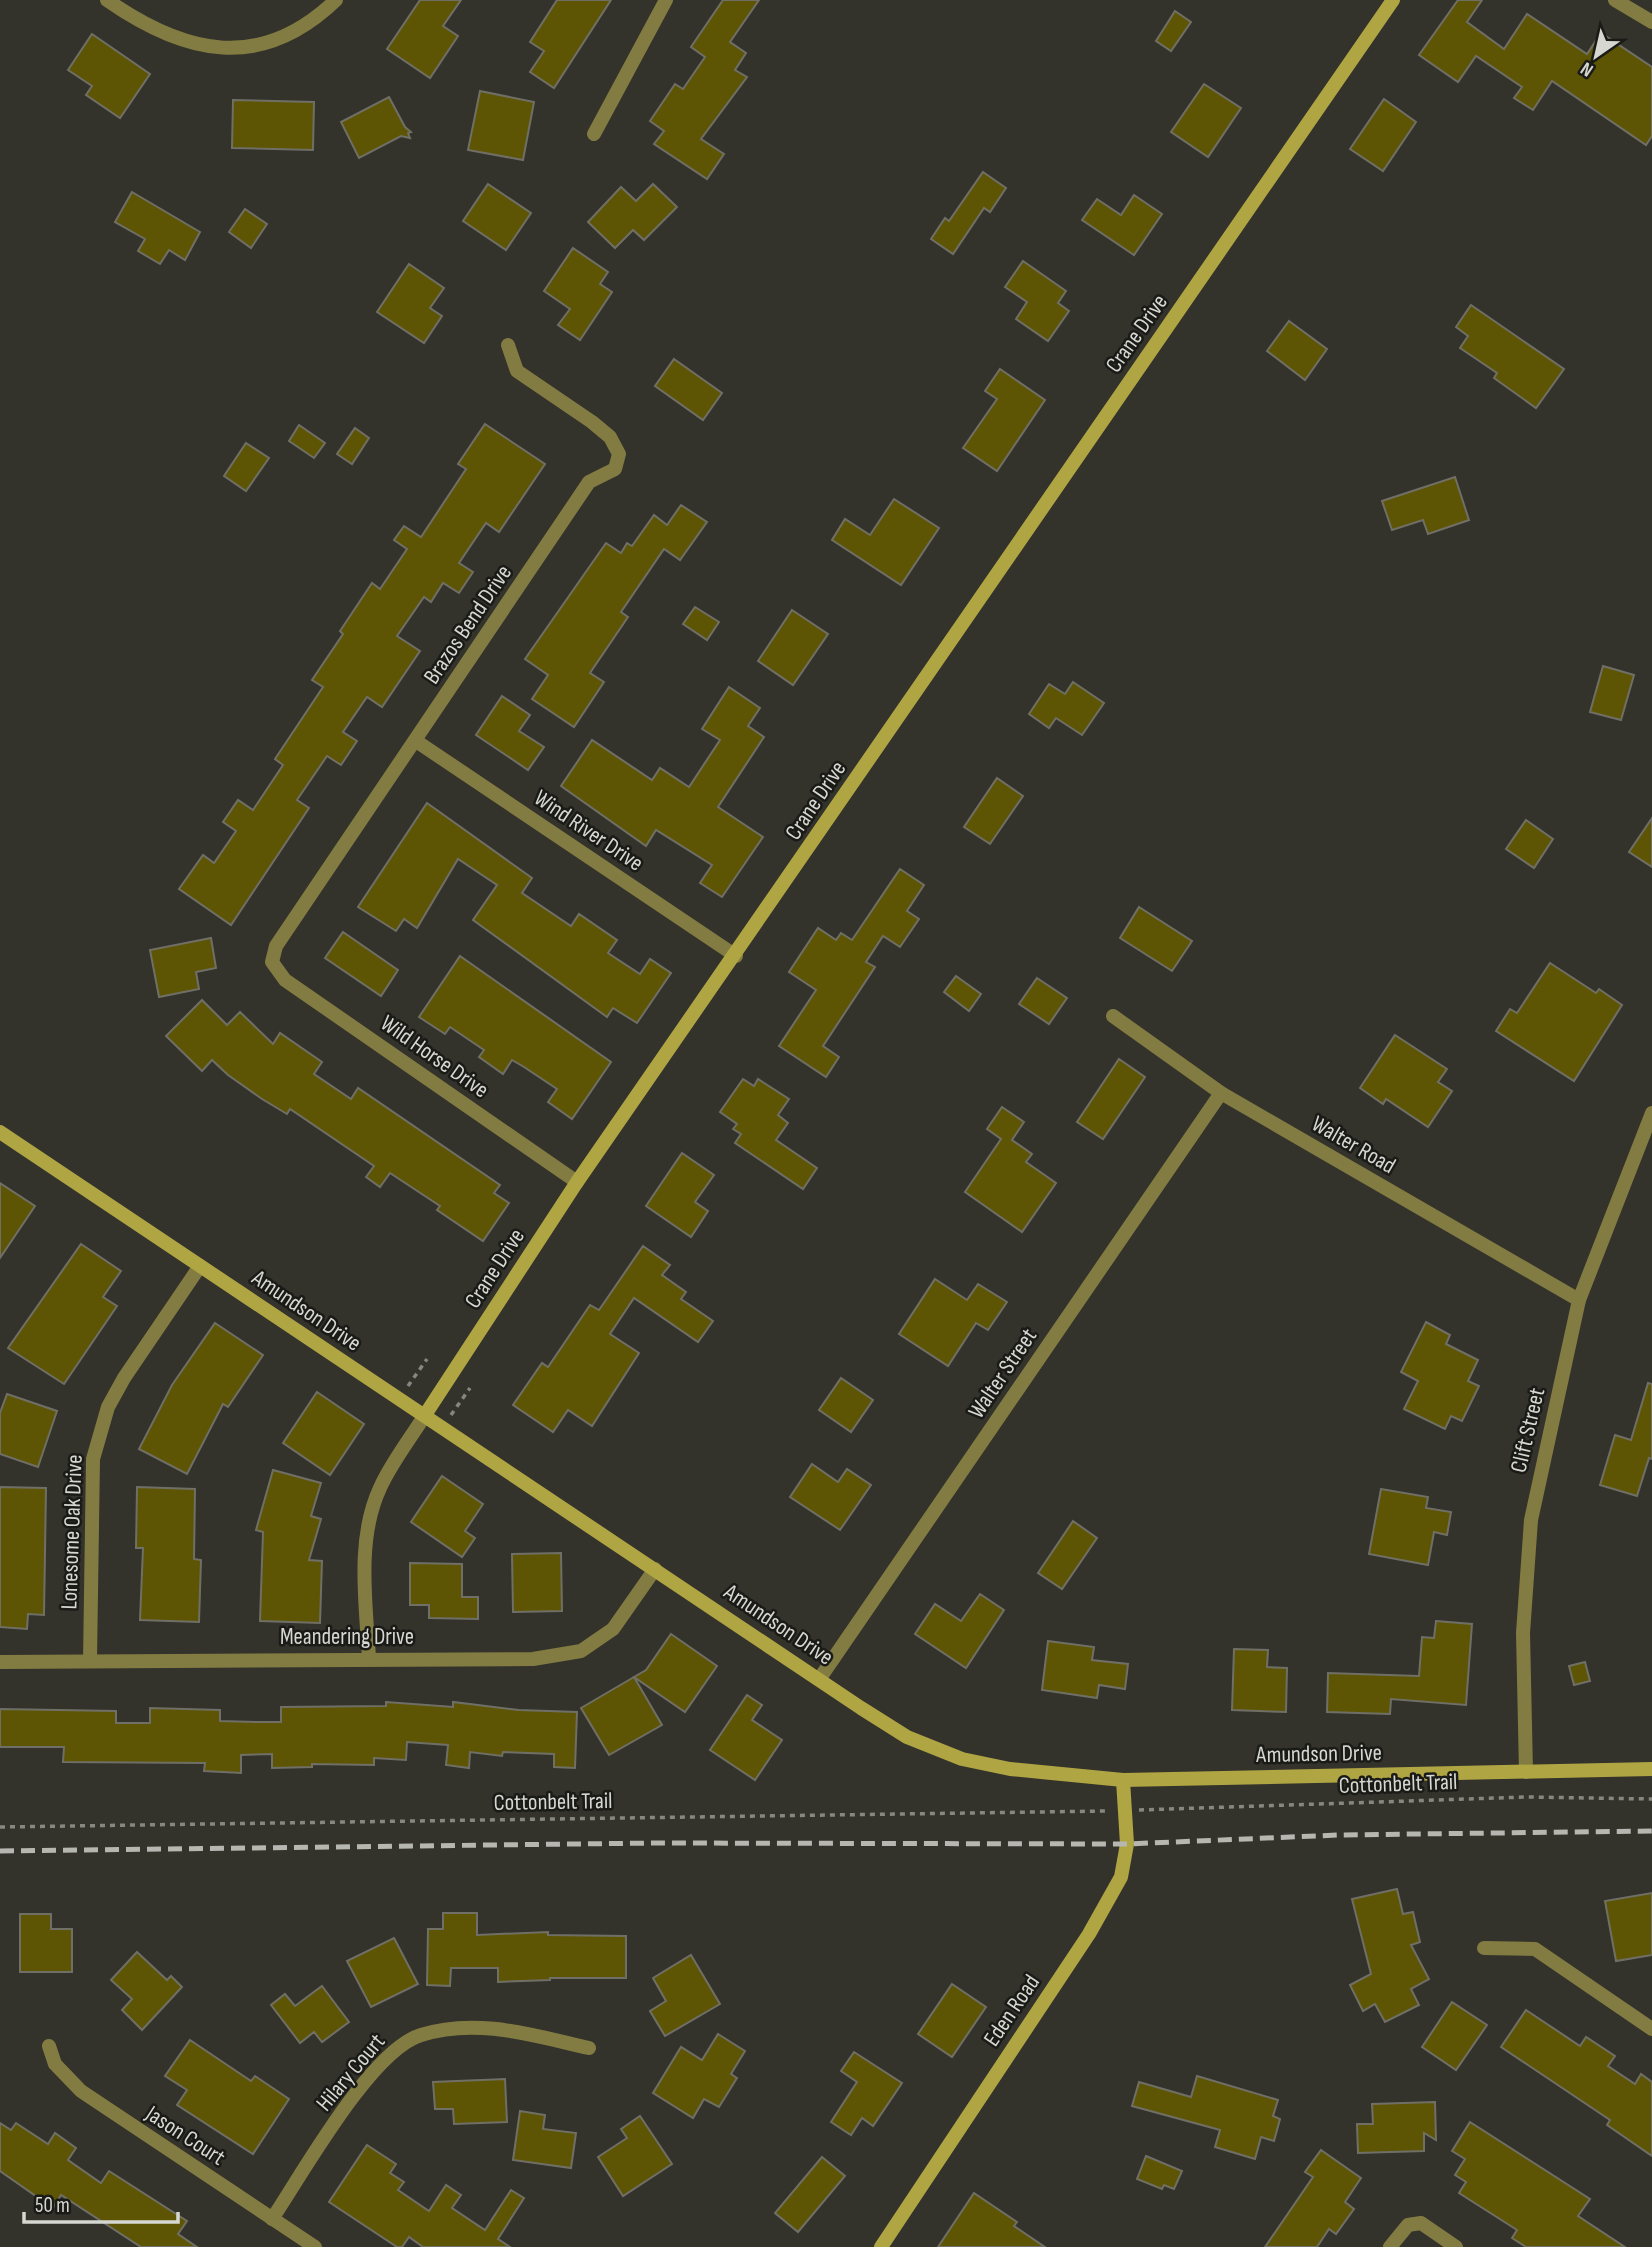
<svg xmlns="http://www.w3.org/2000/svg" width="1652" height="2247" font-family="'Sofia Sans Condensed',sans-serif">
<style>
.building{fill:#5d5504;stroke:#706f66;stroke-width:2}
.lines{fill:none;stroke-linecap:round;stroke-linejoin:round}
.path{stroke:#878680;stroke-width:3.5;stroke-dasharray:5 5;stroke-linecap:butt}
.street{stroke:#827c42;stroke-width:14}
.secondary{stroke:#b0a543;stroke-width:14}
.rail{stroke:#b7b7b2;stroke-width:5;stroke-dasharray:14 7;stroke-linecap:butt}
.labels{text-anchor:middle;stroke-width:5;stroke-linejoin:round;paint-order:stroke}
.street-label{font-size:23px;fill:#d7d7d2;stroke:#1a1a17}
</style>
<rect width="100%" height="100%" fill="#33322b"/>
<!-- building -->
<g class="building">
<path d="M420,0H461L443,26L458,36L430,78L387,49Z"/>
<path d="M557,0H611L554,88L530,72L544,51L530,42Z"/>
<path d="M723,0H759L730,42L746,53L735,70L747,77L701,139L724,154L707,179L654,144L664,131L650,121L675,84L683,89L705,57L691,47Z"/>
<path d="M1458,0H1482L1467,22L1504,49L1527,14L1587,54L1601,33L1652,67V136L1646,145L1552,81L1533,110L1514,98L1522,87L1476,56L1458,82L1419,55Z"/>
<path d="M1175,11L1191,22L1171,51L1156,41Z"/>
<path d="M92,34L150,74L120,118L86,95L92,86L68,70Z"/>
<path d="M1204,84L1241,108L1208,157L1171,132Z"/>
<path d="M480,91L534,102L523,160L468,150Z"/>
<path d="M389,97L405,127L411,132L408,133L410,138L401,136L359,158L341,122Z"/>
<path d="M1384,99L1416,122L1383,171L1350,149Z"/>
<path d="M233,100L314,102L313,150L232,148Z"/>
<path d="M983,172L1006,188L990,212L984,208L953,254L931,239L945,218L949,221Z"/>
<path d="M488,184L531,213L506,250L463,221Z"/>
<path d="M653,184L677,207L644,240L633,230L615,248L588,222L621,187L636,201Z"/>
<path d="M132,192L200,232L185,260L169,250L160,264L138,251L145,239L115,222Z"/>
<path d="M1134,195L1162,214L1134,255L1082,220L1097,199L1121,215Z"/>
<path d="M245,209L267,224L251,248L229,232Z"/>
<path d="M573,248L608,272L600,284L612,292L580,340L558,325L570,309L544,291Z"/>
<path d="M1023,261L1066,291L1058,303L1069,311L1048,341L1016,319L1027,302L1005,287Z"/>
<path d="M409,264L444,288L430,308L442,316L424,343L377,312Z"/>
<path d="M1471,305L1564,369L1536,408L1494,378L1497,373L1460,348L1468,336L1456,327Z"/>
<path d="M1289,321L1327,349L1305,380L1267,351Z"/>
<path d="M674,359L722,393L703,420L655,386Z"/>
<path d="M1000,369L1045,400L997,471L963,448L997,399L985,391Z"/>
<path d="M485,424L545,464L499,532L486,523L459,563L473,572L459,593L443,583L431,602L424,597L397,636L420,651L382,707L367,697L343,732L357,741L341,765L327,756L297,800L309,808L231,925L179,889L203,855L214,863L236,831L223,822L238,800L253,810L283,765L275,759L323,687L312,680L343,634L340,631L372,583L380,589L407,549L394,540L404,526L421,537L466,469L458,464Z"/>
<path d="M299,425L325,443L314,458L289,441Z"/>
<path d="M355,428L369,438L352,464L337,454Z"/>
<path d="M246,443L269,458L246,491L224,476Z"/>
<path d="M1455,477L1469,520L1428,534L1423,520L1392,530L1382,501Z"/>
<path d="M894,499L939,528L901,585L832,540L845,519L870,535Z"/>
<path d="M681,505L707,522L680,560L664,549L621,612L628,617L590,673L604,682L574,727L532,699L548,675L525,659L606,543L621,553L627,543L632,546L654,515L667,525Z"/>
<path d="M695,607L719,622L707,640L683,624Z"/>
<path d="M792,610L828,634L793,685L758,661Z"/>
<path d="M1603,666L1634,675L1621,720L1590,712Z"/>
<path d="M1073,682L1104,703L1082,735L1056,718L1049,728L1029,714L1049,684L1065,694Z"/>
<path d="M729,687L760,708L748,726L764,737L718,807L763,837L722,897L700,883L712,865L656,830L646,846L561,786L592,740L652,780L660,768L689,787L720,740L702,729Z"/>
<path d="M502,696L530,715L519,731L544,747L528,770L476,735Z"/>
<path d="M997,778L1023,796L990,844L964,827Z"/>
<path d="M427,803L532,878L522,893L571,926L579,914L617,940L608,953L640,974L650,959L671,973L637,1023L613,1008L607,1017L473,920L497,885L458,859L417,928L404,919L396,931L358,907Z"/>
<path d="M1652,818V867L1629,852Z"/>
<path d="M1526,820L1553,839L1534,868L1506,849Z"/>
<path d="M900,869L924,885L907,911L919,919L900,947L883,936L866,962L875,967L823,1046L839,1057L826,1077L779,1046L816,990L789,972L818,928L836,940L841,933L852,940Z"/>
<path d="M1139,907L1192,941L1172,971L1120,938Z"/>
<path d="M343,932L398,970L381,996L325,958Z"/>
<path d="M211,938L216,968L196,972L199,989L159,997L150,950Z"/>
<path d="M460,956L611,1062L572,1119L548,1102L557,1089L524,1067L512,1060L503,1074L479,1057L484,1050L450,1027L445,1034L419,1017Z"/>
<path d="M1550,963L1596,993L1599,989L1622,1005L1574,1081L1496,1031L1510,1009L1517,1013Z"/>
<path d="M956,976L981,994L969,1011L944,992Z"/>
<path d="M1037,978L1067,998L1049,1024L1019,1004Z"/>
<path d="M202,1000L227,1025L240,1012L273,1044L280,1033L322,1062L314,1074L351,1099L358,1088L500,1185L494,1193L509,1203L483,1241L437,1210L440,1206L390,1173L380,1187L366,1177L374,1166L290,1109L287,1114L262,1099L228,1075L212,1060L202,1071L166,1036Z"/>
<path d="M1395,1035L1447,1069L1438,1082L1452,1091L1428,1127L1386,1099L1383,1104L1360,1088Z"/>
<path d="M1119,1059L1145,1077L1103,1139L1077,1122Z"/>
<path d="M743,1079L754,1086L758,1079L789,1099L778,1115L788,1123L776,1140L817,1168L803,1189L735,1143L741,1134L733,1129L737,1124L720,1112Z"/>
<path d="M1002,1107L1024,1122L1012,1140L1032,1154L1026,1162L1056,1183L1022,1232L965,1192L1001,1139L987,1129Z"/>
<path d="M682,1153L714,1175L695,1202L708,1211L691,1237L646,1206Z"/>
<path d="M0,1183L35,1206L0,1258Z"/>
<path d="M81,1244L121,1271L103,1297L117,1306L64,1384L8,1348Z"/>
<path d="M643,1246L670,1265L662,1275L686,1292L681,1299L713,1321L698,1342L634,1298L610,1334L639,1353L592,1426L568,1410L553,1432L513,1405L542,1363L548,1367L590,1305L599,1310Z"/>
<path d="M935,1279L967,1300L978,1284L1007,1302L988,1330L976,1323L948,1366L899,1334Z"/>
<path d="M1426,1322L1450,1335L1446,1344L1478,1360L1468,1381L1479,1386L1462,1421L1451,1416L1445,1429L1404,1409L1418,1381L1401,1372Z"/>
<path d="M215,1323L263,1355L228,1407L223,1404L187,1474L139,1449L172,1385Z"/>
<path d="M841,1378L873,1400L851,1432L819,1410Z"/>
<path d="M1648,1383L1652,1384V1459L1649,1458L1637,1496L1600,1485L1615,1435L1631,1440Z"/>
<path d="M317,1392L364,1424L330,1475L283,1443Z"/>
<path d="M7,1394L57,1411L38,1467L0,1454V1413Z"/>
<path d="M812,1464L838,1482L847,1469L871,1485L840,1530L790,1497Z"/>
<path d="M273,1470L321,1483L311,1516L321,1519L309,1560L322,1561L320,1623L260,1621L263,1532L256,1530Z"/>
<path d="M442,1476L483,1504L465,1531L475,1538L462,1557L411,1522Z"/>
<path d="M0,1487L46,1488L44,1615L28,1614L27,1629L0,1627Z"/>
<path d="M137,1487L195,1489L194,1559L201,1560L199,1622L140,1620L143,1548H136Z"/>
<path d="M1381,1489L1428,1497L1426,1508L1451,1512L1447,1535L1434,1532L1428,1565L1369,1554Z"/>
<path d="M1073,1521L1097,1538L1062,1589L1038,1573Z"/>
<path d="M561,1553L562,1611L513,1612L512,1554Z"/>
<path d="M410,1563L462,1564V1597H478V1619L429,1618V1605H410Z"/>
<path d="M980,1594L1004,1610L966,1668L915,1634L935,1604L961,1621Z"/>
<path d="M1436,1621L1472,1624L1466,1705L1391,1699L1390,1714L1327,1712L1328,1673L1419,1676L1422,1637L1434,1638Z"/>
<path d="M671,1634L717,1666L685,1712L634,1677L646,1670Z"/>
<path d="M1048,1641L1094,1647L1092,1660L1128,1664L1125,1689L1099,1685L1097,1698L1042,1690Z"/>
<path d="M1234,1649L1268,1650L1267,1667L1287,1668L1286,1712L1232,1710Z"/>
<path d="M1585,1662L1590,1681L1574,1685L1569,1666Z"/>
<path d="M634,1677L662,1725L609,1755L581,1708Z"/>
<path d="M747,1695L762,1705L752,1720L782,1740L755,1780L710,1750Z"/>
<path d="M386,1702L453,1707V1702L519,1710L577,1712L575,1768L554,1767V1754L503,1752L502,1756L470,1752L469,1768L446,1765L448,1745L407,1742L406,1760L374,1758V1765L312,1764V1767L272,1768V1754L241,1755V1773L204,1771L205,1763L63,1762L64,1747H0V1709L116,1711V1723H150V1708L220,1710V1721L258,1722H281V1707L386,1706Z"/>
<path d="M1397,1889L1403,1914L1413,1912L1420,1942L1411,1945L1429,1979L1411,1989L1419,2005L1385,2022L1375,2004L1363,2011L1350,1985L1371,1974L1352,1899Z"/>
<path d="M1652,1893V1955L1616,1961L1605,1901Z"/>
<path d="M443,1913H477V1935L548,1932V1935L626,1936V1978H550V1980L498,1982V1968H451L450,1986L427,1985L428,1929H443Z"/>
<path d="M20,1914H51V1929H72V1972H20Z"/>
<path d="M394,1938L418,1984L371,2007L347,1961Z"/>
<path d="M137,1952L167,1980L171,1976L182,1987L142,2030L122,2010L132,1999L111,1980Z"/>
<path d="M691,1955L720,2004L665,2036L650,2011L666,2001L653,1978Z"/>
<path d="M952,1984L986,2007L952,2057L918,2034Z"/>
<path d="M322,1986L349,2022L322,2042L314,2032L300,2043L271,2005L285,1994L295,2006Z"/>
<path d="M1452,2002L1487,2025L1456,2070L1422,2047Z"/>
<path d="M1526,2010L1580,2046L1586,2037L1615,2056L1608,2066L1635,2084L1641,2074L1652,2082V2156L1607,2125L1610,2120L1501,2047Z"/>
<path d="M718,2034L745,2051L731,2074L737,2078L719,2107L704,2099L693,2118L653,2093L681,2047L702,2060Z"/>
<path d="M190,2040L251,2081L255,2076L289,2099L253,2154L177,2105L187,2090L165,2076Z"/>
<path d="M854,2052L902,2083L873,2126L862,2118L851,2135L831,2122L857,2082L841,2071Z"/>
<path d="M1197,2076L1278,2100L1273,2116L1280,2119L1274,2141L1261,2137L1255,2159L1215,2147L1220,2130L1132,2106L1139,2082L1191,2097Z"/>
<path d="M505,2079L507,2122L454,2124L453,2109H435L433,2082Z"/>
<path d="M1435,2102L1436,2140L1424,2133V2151L1358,2153L1357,2124H1373L1372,2104Z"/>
<path d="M520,2111L545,2115L543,2129L576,2133L571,2168L513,2160Z"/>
<path d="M640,2116L672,2164L623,2196L598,2157L627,2138L621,2129Z"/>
<path d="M1470,2122L1590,2199L1578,2216L1625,2247H1526L1512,2238L1517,2230L1459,2193L1466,2182L1455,2175L1465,2159L1452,2151Z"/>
<path d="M0,2123L11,2130L16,2123L48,2144L55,2133L76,2148L68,2160L101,2183L109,2171L187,2221L178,2234L197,2247H141L61,2195L53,2208L0,2171Z"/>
<path d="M367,2145L396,2164L390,2173L404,2182L398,2190L429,2211L446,2185L461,2195L452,2208L485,2230L511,2190L524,2198L498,2239L510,2247H423L409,2237L402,2247H397L329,2202Z"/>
<path d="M1321,2150L1361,2178L1345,2202L1354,2209L1336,2234L1329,2229L1317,2247H1265L1313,2177L1305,2172Z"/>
<path d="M1146,2156L1182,2171L1174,2189L1164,2185L1162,2189L1137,2179Z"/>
<path d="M822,2157L845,2176L798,2232L775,2213Z"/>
<path d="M974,2193L1017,2222L1014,2226L1045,2247H938Z"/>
</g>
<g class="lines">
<!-- path -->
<g class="path">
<path d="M408,1386L427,1359"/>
<path d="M451,1415L470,1388"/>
<path d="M1139,1810L1527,1797L1652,1799"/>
<path d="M0,1827L1107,1811"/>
</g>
<!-- street -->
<g class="street">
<path d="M107,0C186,55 261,72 336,0"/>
<path d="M1615,0L1652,22"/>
<path d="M594,134L666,0"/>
<path d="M508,345L517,371L592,422L610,437L619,454L615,469L589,482L276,946L272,962L285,980L577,1182"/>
<path d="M416,741L736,956"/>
<path d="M1113,1016L1221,1093L1579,1300"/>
<path d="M369,1658C366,1604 356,1539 380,1488C391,1463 410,1439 425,1415"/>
<path d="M90,1661L93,1459L108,1407L124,1378L200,1266"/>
<path d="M0,1662L533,1659L581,1651L613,1629L655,1569"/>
<path d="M820,1678L1221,1093"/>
<path d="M1526,1772L1523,1633L1531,1520L1579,1300L1652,1113"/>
<path d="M1484,1948L1535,1949L1652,2029"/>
<path d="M49,2046L55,2064L81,2091L315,2247"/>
<path d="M272,2219C303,2173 371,2050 421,2035C477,2017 535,2036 589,2048"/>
<path d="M1390,2247L1408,2225L1421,2223L1456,2247"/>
</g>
<!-- secondary -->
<g class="secondary">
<path d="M0,1132L861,1708L907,1737L962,1759L1010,1769L1123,1780L1652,1769"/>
<path d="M425,1415L577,1182L1393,0"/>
<path d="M881,2247L1089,1934L1121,1877L1127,1844L1123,1780"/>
</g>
<!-- rail -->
<path class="rail" d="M0,1851L657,1843L1127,1844L1338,1835L1652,1831"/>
</g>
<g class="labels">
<!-- street labels -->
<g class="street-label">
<text transform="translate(1136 333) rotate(-55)" y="8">Crane Drive</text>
<text transform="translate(467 624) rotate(-56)" y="8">Brazos Bend Drive</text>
<text transform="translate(815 800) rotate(-56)" y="8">Crane Drive</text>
<text transform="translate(589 830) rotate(34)" y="8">Wind River Drive</text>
<text transform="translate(435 1056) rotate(35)" y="8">Wild Horse Drive</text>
<text transform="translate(1354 1144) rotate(30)" y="8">Walter Road</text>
<text transform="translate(494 1268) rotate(-57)" y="8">Crane Drive</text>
<text transform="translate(307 1310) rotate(34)" y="8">Amundson Drive</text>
<text transform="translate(1002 1373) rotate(-56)" y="8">Walter Street</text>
<text transform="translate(1527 1430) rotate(-77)" y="8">Clift Street</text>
<text transform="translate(71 1532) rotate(-88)" y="8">Lonesome Oak Drive</text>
<text transform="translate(779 1624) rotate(34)" y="8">Amundson Drive</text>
<text x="347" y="1644">Meandering Drive</text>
<text transform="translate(1319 1753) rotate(-1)" y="8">Amundson Drive</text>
<text transform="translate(1398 1783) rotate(-2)" y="8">Cottonbelt Trail</text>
<text transform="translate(553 1801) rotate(-1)" y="8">Cottonbelt Trail</text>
<text transform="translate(1011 2010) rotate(-56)" y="8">Eden Road</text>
<text transform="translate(350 2072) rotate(-50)" y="8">Hilary Court</text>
<text transform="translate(186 2135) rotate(33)" y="8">Jason Court</text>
</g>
</g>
<!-- north arrow -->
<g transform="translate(1596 56) rotate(214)" stroke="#1a1a17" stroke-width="5" paint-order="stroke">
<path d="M0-5L12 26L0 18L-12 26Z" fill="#d7d7d2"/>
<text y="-10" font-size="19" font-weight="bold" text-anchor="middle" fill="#d7d7d2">N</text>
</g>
<!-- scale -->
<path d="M24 2212v10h154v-10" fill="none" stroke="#d7d7d2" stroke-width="3.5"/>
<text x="35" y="2212" font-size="21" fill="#d7d7d2" stroke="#1a1a17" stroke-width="5" paint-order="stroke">50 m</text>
</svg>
